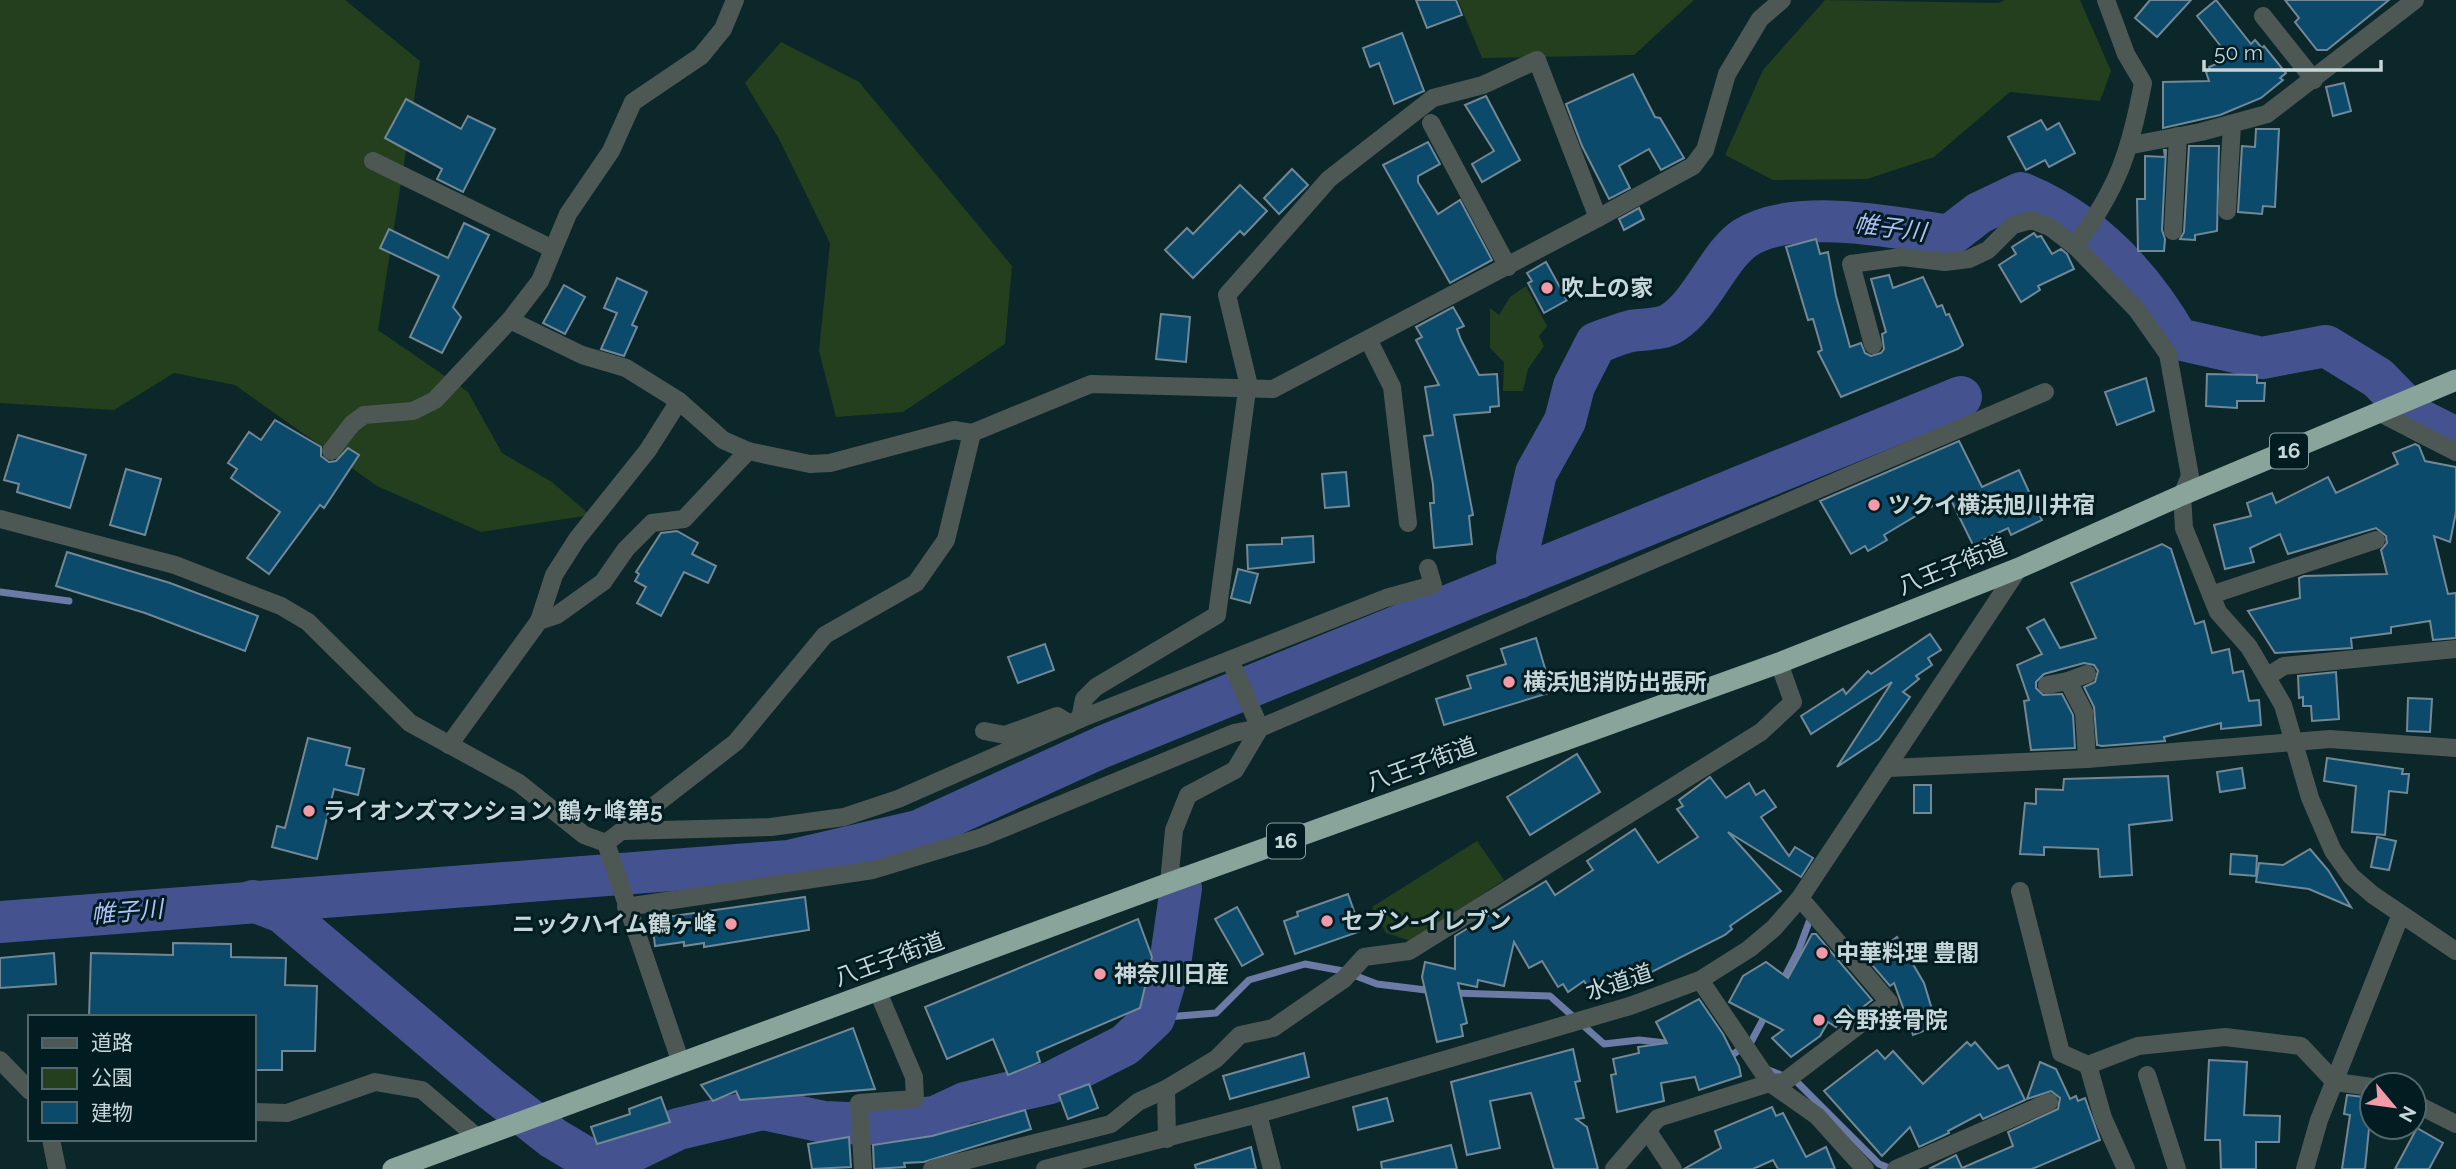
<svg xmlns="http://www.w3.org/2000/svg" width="2456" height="1169" font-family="Raleway,'Noto Sans JP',sans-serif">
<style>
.green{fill:#233f1e}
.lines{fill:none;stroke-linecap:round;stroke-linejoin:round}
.stream{stroke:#6b7ba6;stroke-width:7}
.river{stroke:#445390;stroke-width:42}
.building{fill:#0c4a6b;stroke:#728897;stroke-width:2}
.minor{stroke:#4d5855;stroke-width:18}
.highway{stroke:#88a49b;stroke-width:21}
.poi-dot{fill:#f39aa8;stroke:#021d21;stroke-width:2.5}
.labels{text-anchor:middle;stroke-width:6;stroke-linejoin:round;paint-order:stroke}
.shield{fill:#021d21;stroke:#8c9fa2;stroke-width:2}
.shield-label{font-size:21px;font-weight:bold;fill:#c7d7d9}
.poi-label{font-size:23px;font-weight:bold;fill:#c7d7d9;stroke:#021d21;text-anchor:start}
.street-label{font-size:23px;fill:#c7d7d9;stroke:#021d21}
.water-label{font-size:24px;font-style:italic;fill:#b0c0f6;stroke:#021d21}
</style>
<rect width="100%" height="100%" fill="#0b272a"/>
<!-- green -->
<g class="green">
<path d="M0,0H345L420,61L378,330L468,392L502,453L552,482L590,515L481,532L377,486L235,385L174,373L114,410L0,403Z"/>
<path d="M1458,0H1694L1634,55L1482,58Z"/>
<path d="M1825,0L1998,3L2005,0H2080L2111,71L2100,101L2010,92L1934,157L1867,179L1773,180L1725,155L1763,70Z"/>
<path d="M781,42L859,82L1012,266L1005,344L903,412L836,417L819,351L830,243L779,139L745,83Z"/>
<path d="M1526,286L1547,326L1539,336L1544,346L1528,369L1523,391H1503L1504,362L1490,348V308L1499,315L1510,297Z"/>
<path d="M1477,841L1504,880L1411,941L1386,933L1372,907Z"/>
</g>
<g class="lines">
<!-- stream -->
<g class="stream">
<path d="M0,592L69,601"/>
<path d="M1782,982L1799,949L1809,922"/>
<path d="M1453,993L1550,996L1604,1044L1639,1040L1675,1044"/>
<path d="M1154,1018L1216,1013L1249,980L1305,964L1343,971L1377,984L1434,991"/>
<path d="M1724,1054L1732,1055L1751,1042L1767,1012"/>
<path d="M1766,1069L1796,1081L1879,1164L1892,1169"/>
</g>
<!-- river -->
<g class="river">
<path d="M1518,578L1517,558L1536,473L1565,421L1574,386L1596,343C1607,339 1619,334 1631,331C1643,329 1662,330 1672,323C1703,303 1718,256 1745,238C1793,207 1895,227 1949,236L1979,213L2021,193C2090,221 2141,275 2178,339L2262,358L2326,346L2378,378L2418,419L2456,438"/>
<path d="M253,901L282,912L491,1089L553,1138L595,1163L610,1162L678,1129L763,1109L824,1122L870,1124L935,1117L965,1103L1050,1083L1125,1045L1154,1018L1170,964L1181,888"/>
<path d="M0,922L789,861L918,831L1102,747L1961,397"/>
</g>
</g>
<!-- building -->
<g class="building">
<path d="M1416,0H1456L1462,15L1427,28Z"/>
<path d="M2150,0H2191L2157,37L2135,18Z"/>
<path d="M2216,0L2251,44L2255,40L2262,48L2264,46L2286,73L2280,78L2283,80L2261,98L2220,115L2163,128V82L2209,81L2206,72L2210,70L2209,67L2230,58L2197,16Z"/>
<path d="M2285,0H2389L2327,50H2317L2295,22L2299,18Z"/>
<path d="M1402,33L1424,91L1394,104L1379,63L1370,67L1363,48Z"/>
<path d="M1633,74L1655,117L1660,118L1684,158L1661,170L1649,149L1619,166L1630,188L1609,199L1582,146L1566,104Z"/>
<path d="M2344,83L2351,111L2333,116L2326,87Z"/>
<path d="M1486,96L1520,160L1482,182L1472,164L1494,151L1465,105Z"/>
<path d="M406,99L461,129L468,116L495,129L463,192L437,179L442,169L385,138Z"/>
<path d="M2041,120L2047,130L2059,123L2075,153L2049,167L2045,160L2026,170L2008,137Z"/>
<path d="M2256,129H2279L2275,207L2263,206L2262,214L2238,212L2242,146L2255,147Z"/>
<path d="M1428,142L1440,164L1418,176V182L1438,214L1460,200L1492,260L1450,283L1383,165Z"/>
<path d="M2189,146H2219L2217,231L2195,235V240L2180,239L2184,232Z"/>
<path d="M2164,150H2166L2162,230L2165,239L2164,251H2138L2137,199H2145V156L2165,157Z"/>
<path d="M1292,169L1308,185L1279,214L1264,198Z"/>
<path d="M1240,185L1267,211L1244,235L1240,231L1193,278L1165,250L1187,228L1193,234Z"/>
<path d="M1639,208L1644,219L1624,230L1619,219Z"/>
<path d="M464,223L489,235L453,307L461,317L442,353L410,337L439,276L380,248L389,229L448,258Z"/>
<path d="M2034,233L2037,237L2041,236L2052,254L2061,249L2067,254L2074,269L2038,286L2040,290L2021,302L1999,265L2016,254L2012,247Z"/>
<path d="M1816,239L1820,254L1828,252L1836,296L1850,347L1861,343L1865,353L1871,356L1881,353L1884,349L1882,334L1886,332L1871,279L1889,275L1893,288L1923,277L1937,307L1942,305L1946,315L1949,314L1963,345L1958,349L1841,397L1818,352L1822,350L1813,319L1808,320L1786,247Z"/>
<path d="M1546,262L1567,300L1544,313L1528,283L1532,281L1527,273Z"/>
<path d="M617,278L647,292L632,325L637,327L624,356L601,349L617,313L604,308Z"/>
<path d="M564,285L585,297L565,334L543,323Z"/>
<path d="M1453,307L1464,326L1457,329L1461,340L1479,375L1497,374L1499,406L1490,407V412L1454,415L1473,515L1469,516L1472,544L1434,548L1430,503H1434L1433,484L1424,436L1433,435L1425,387L1439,385L1416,340L1422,337L1416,327Z"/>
<path d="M1161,314L1190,317L1186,362L1156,359Z"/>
<path d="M2207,374L2257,375V383H2265L2264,401H2237V408L2206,406Z"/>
<path d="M2146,378L2154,411L2117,425L2105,392Z"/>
<path d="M275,420L321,447V456L329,462L336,461L348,448L359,455L324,508L320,505L269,574L247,558L280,512L231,478L237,469L228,463L249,432L261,440Z"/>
<path d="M18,435L86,455L70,508L17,492L19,484L4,480Z"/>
<path d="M1959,441L1982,487L2019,470L2042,520L2011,535L2008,528L1973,545L1949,496L1884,535L1887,540L1868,551L1865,546L1851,554L1820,501Z"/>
<path d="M2415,444L2419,446L2425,461L2456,467V512L2450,542L2434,536L2448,594L2456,593V638L2433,640L2430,621L2391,627V633L2351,638L2352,648L2275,653L2248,611L2300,598L2299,578L2304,576L2387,574L2381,550L2387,543L2386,536L2376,528L2288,554L2280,534L2250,548L2254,562L2225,569L2214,525L2251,516L2247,503L2272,493L2276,503L2328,477L2336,493L2398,464L2393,453Z"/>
<path d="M126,469L161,479L145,535L110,525Z"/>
<path d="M1346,472L1349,506L1325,508L1322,474Z"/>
<path d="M677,531L698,543L692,554L716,566L708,583L684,572L661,616L637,603L646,587L635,581L639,574L636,572L661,533Z"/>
<path d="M1313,536L1314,562L1248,569L1247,545L1282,544V538Z"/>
<path d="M2162,544L2171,549L2195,624L2204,621L2212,653L2229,649L2233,673L2243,671L2249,701L2259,700L2261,725L2221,729V723L2164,737L2165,741L2102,746L2097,745L2094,707L2084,687L2095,682L2098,671L2094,665L2084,663L2044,674L2036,682V688L2043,695L2062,694L2073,715L2075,748L2031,750L2024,701L2029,700L2017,665L2042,654L2027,628L2044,619L2060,648L2096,638L2071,583Z"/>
<path d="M67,552L170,583L258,616L245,651L145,613L56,586Z"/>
<path d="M1238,569L1258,574L1250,603L1231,598Z"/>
<path d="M1930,634L1941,650L1928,658L1932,665L1916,676L1919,679L1903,692L1910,697L1879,739L1837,767L1892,682L1811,734L1801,716L1843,689L1846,694L1868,671L1871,674Z"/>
<path d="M1536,638L1552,692L1444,725L1436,699L1471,688L1467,676L1506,664L1501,649Z"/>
<path d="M1045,644L1054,670L1018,683L1008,657Z"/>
<path d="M2336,672L2339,719L2312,721L2311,706H2303V697L2299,698L2298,676Z"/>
<path d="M2408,698L2432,699L2430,732L2407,731Z"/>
<path d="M308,738L350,748L346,765L364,769L358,795L334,789L317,859L272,847L277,826L285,828Z"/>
<path d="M1577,754L1600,792L1530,835L1507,797Z"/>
<path d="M2327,758L2403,769L2402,774H2409L2407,793L2389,791L2385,835L2352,832L2356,786L2324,781Z"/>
<path d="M2242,768L2245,788L2220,792L2217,772Z"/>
<path d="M2168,776L2172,820L2129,825L2132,875L2100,877L2098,849L2044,847V855L2020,854L2025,803L2036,804V789L2063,790L2064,779Z"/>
<path d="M1710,777L1726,798L1749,783L1756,795L1764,790L1776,807L1761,817L1789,856L1795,847L1813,858L1801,877L1728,832L1781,891L1730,926L1732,929L1725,935L1620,988L1613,974L1589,989L1584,981L1568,992L1563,984L1558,987L1542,961L1529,968L1514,942L1504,986L1478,980L1477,987L1458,983L1467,1023L1461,1025L1463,1036L1437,1042L1422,977L1425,962L1455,969V936L1546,881L1555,895L1593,870L1587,861L1635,829L1658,863L1698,837L1677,809L1683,806L1679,800Z"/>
<rect x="1914" y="785" width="17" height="28"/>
<path d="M2377,837L2396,841L2389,870L2371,867Z"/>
<path d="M2310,849L2328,870L2351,907L2309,889L2256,882L2259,863L2283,865Z"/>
<path d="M2231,854L2257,856L2256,876L2230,874Z"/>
<path d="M1348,894L1361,931L1295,954L1284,921L1298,916L1297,912Z"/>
<path d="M805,897L809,930L704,947V943L684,946V942L655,946L652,919Z"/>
<path d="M1237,907L1263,954L1242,966L1215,919Z"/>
<path d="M1138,919L1152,957L1140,1008L1037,1052L1040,1062L1008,1075L993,1039L947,1059L925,1007Z"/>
<path d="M1812,934H1816L1872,1000L1854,1014L1848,1006L1836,1027L1828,1022L1820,1036L1791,1057L1772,1038L1783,1030L1729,1002L1743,976L1766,962L1788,978Z"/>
<path d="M1897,937L1924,983L1937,1026L1913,1035L1894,983L1890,986L1867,959Z"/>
<path d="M173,943L231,944V957L286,958L285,985L317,986L315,1051H282V1070H254V1017H89L91,953L173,955Z"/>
<path d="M54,953L56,984L0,988V958Z"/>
<path d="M1699,999L1723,1034L1739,1066L1741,1076L1699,1090L1695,1077L1661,1083L1664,1101L1617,1112L1611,1075L1616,1074L1613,1059L1639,1053L1638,1047L1667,1043L1656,1022Z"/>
<path d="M853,1028L875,1089L740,1100L736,1091L713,1101L701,1085Z"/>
<path d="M1967,1042L1971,1046L1975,1042L1998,1069L2008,1065L2025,1100L1983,1119L1980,1114L1948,1131L1949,1133L1919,1147L1910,1127L1882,1156L1824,1091L1877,1050L1885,1059L1893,1051L1923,1084Z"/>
<path d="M1573,1049L1580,1081L1575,1082L1584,1118L1576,1119L1587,1127L1598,1169H1554L1531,1093L1490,1101L1500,1148L1467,1155L1451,1082Z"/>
<path d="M1304,1053L1309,1077L1230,1099L1223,1076Z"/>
<path d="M2209,1060L2247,1062L2244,1115L2280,1116L2279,1142H2256V1169H2221L2220,1140H2205Z"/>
<path d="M2040,1062L2056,1069L2070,1099L2076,1096L2078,1101L2085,1098L2100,1140L2032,1169H1929L1956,1155L1962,1168L2013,1146L2008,1132L2058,1109L2060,1098L2051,1091L2027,1099Z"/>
<path d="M1089,1084L1098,1108L1068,1119L1059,1095Z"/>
<path d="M2347,1095L2372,1098L2365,1169H2342L2350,1115L2344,1114Z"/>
<path d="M661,1097L670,1122L597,1144L591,1127L630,1114L629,1109Z"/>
<path d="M1387,1098L1393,1121L1358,1130L1353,1107Z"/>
<path d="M1772,1107L1776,1116L1783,1113L1806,1157L1826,1147L1835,1169H1778L1773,1160L1753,1169H1684L1721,1148L1715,1131Z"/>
<path d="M1025,1110L1031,1129L924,1162L904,1163L905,1167L874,1169L873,1145L932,1136Z"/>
<path d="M2417,1128L2443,1143L2429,1169H2395Z"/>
<path d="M849,1137L851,1167L812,1169L808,1144Z"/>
<path d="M1451,1145L1457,1169H1382L1381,1162Z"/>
<path d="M1251,1147L1256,1169H1196L1195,1165Z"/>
</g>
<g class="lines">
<!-- minor -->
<g class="minor">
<path d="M2263,16L2314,80"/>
<path d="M1431,123L1508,267"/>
<path d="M2132,145L2201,132L2267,114L2415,0"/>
<path d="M373,161L553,249"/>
<path d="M2227,211L2232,124"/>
<path d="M2173,231L2178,136"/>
<path d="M2075,246C2118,188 2130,152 2143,83L2126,54L2106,0"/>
<path d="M510,320L582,355L626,368L679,401L723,440L748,451L810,464L830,463L954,430L972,433"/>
<path d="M1369,341L1392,387L1408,523"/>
<path d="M1873,345L1851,264L1902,257L1945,262L1969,259L1988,250L2013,225L2032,220L2050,227L2075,246L2137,310L2168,354L2190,476L2182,495L2184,528L2218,612L2249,647L2283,705L2310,798L2333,851L2351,876L2373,895L2456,951"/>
<path d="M1250,390L1227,295L1329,179L1433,98L1483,85L1537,60L1598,218"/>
<path d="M2382,414L2456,452"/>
<path d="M331,451L352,424L364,415L413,411L435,400L510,320L540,281L568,214L611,151L633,102L701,56L723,29L735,0"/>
<path d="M0,519L175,565L281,606L308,622L410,723L519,783L584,835L606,843"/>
<path d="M2211,595L2376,540"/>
<path d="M539,621L554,575L577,539L648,450L679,401"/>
<path d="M2268,676L2284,666L2456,649"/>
<path d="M2068,681L2087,674"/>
<path d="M2047,685L2068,681L2084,712L2087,759"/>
<path d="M1080,719L1084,699L1096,687L1217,615L1247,390"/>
<path d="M984,731L1005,735L1057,716L1070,724"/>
<path d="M449,745L539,621L557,615L603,582L626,549L652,523L684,519L748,451"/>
<path d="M1889,768L2087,759L2330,739L2456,748"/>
<path d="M624,831L771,827L844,817L898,799L1080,719L1386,598L1433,585L1428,568"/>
<path d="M606,843L736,742L825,635L916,583L946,540L972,433L1091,384L1273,389L1598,218L1693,166L1705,150L1727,74L1760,19L1782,0"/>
<path d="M606,843L681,1063"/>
<path d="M1169,883L1174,830L1188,795L1235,770L1260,728L1230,660"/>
<path d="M2020,891L2061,1053L2088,1065L2138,1046L2225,1037L2301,1046L2335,1082L2372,1087"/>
<path d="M626,907L873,870L982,837L1234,733L1260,728L2045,392"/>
<path d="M1700,980L1770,1083L1817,1116L1865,1169"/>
<path d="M0,1060L30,1091"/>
<path d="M2088,1065L2103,1118L2126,1169"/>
<path d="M2147,1075L2177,1169"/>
<path d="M2414,1103L2456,1124"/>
<path d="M254,1112L287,1113L375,1082L422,1090L477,1137"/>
<path d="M1258,1114L1272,1169"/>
<path d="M1647,1130L1673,1169"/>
<path d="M51,1139L57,1169"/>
<path d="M1167,1139L1166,1089L1216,1059L1240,1035L1273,1028L1344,979L1364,957L1409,951L1761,732L1793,702L1779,663"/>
<path d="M863,1169L859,1103L915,1099L914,1077L878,992"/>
<path d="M932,1169L1111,1124L1138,1102L1166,1089"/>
<path d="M1045,1169L1258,1114L1630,1006L1700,980L1749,949L1774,928L1800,898L2019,568"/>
<path d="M1614,1169L1658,1118L1770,1083L1784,1082L1889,1002L1800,898"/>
<path d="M1896,1169L2049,1102"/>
<path d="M2305,1169L2319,1120L2401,914"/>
</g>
<!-- highway -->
<path class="highway" d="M393,1169L1169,883L1779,663L2019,568L2182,495L2456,380"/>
</g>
<!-- markers -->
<g class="poi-dot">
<circle cx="1547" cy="288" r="7"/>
<circle cx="1874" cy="505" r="7"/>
<circle cx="1509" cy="682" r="7"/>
<circle cx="309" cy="811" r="7"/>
<circle cx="1327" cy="921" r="7"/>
<circle cx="731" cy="924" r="7"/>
<circle cx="1822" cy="953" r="7"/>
<circle cx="1100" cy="974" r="7"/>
<circle cx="1819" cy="1020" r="7"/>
</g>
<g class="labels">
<!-- shield labels -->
<g class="shield">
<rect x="2270" y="433.5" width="38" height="35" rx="5"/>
<rect x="1267" y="823.5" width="38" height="35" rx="5"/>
</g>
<g class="shield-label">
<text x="2289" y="458">16</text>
<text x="1286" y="848">16</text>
</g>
<!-- poi labels -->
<g class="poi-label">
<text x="1561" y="296">吹上の家</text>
<text x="1888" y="513">ツクイ横浜旭川井宿</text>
<text x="1523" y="690">横浜旭消防出張所</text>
<text x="323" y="819">ライオンズマンション 鶴ヶ峰第5</text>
<text x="1341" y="929">セブン-イレブン</text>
<text x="717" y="932" text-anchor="end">ニックハイム鶴ヶ峰</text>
<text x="1836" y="961">中華料理 豊閣</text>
<text x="1114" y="982">神奈川日産</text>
<text x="1833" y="1028">今野接骨院</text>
</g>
<!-- street labels -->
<g class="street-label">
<text transform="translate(1952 566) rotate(-22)" y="8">八王子街道</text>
<text transform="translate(1421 764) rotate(-20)" y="8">八王子街道</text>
<text transform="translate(889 959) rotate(-20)" y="8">八王子街道</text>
<text transform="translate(1619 982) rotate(-18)" y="8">水道道</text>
</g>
<!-- water labels -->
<g class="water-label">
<text transform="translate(1890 228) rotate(7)" y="8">帷子川</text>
<text transform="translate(127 912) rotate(-5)" y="8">帷子川</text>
</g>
</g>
<!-- legend -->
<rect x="28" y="1015" width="228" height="126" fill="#021d21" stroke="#51676b" stroke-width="2"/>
<rect x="42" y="1038" width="35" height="10" fill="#4d5855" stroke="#51676b" stroke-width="2"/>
<text x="91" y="1050" font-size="21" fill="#c7d7d9">道路</text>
<rect x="42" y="1068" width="35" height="21" fill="#233f1e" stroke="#51676b" stroke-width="2"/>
<text x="91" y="1085" font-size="21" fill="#c7d7d9">公園</text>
<rect x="42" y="1102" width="35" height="21" fill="#0c4a6b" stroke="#51676b" stroke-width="2"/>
<text x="91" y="1120" font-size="21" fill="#c7d7d9">建物</text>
<!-- north arrow -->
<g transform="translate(2393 1106) rotate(119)"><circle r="33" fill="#021d21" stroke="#51676b" stroke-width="2"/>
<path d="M0-5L12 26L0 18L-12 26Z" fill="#f39aa8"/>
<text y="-10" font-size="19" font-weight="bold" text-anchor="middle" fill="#c7d7d9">N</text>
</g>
<!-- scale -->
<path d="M2204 60v10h177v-10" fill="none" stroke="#c7d7d9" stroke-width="3.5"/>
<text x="2214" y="60" font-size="21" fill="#c7d7d9" stroke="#021d21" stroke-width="5" paint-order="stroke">50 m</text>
</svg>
